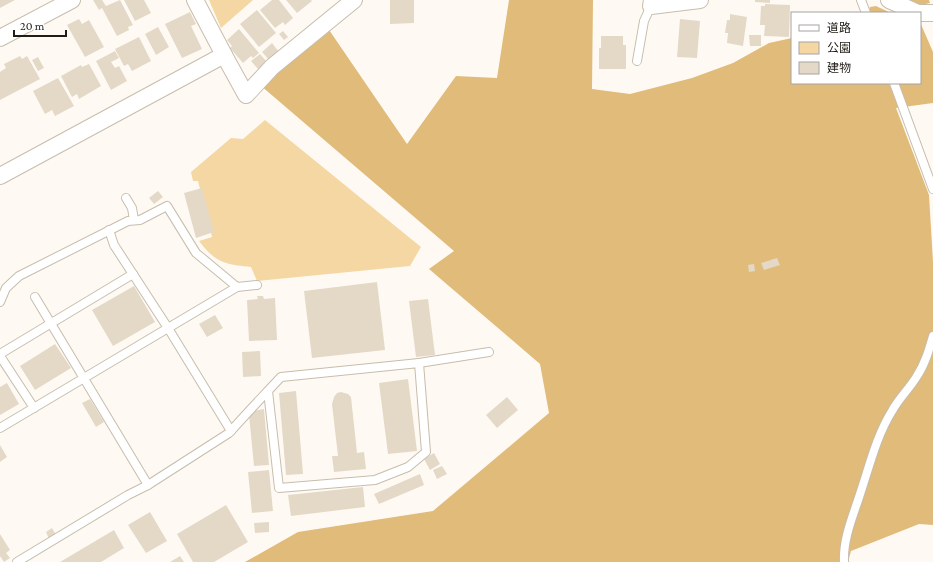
<svg xmlns="http://www.w3.org/2000/svg" width="933" height="562" font-family="'Crimson Pro','Noto Sans JP',serif">
<style>
.green{fill:#f5d7a3}
.forest{fill:#e0bb7a}
.building{fill:#e4d9c7}
.lines{fill:none;stroke-linecap:round;stroke-linejoin:round}
.service-casing{stroke:#c7bdac;stroke-width:10}
.minor-casing{stroke:#c7bdac;stroke-width:18}
.service{stroke:#fff;stroke-width:8}
.minor{stroke:#fff;stroke-width:16}
</style>
<rect width="100%" height="100%" fill="#fefaf3"/>
<!-- green -->
<g class="green">
<path d="M209,0H253L221,28Z"/>
<path d="M265,120L421,247L410,266L257,281L251,267C224,264 216,263 199,241L212,237L198,181H193L191,172L231,138L243,139Z"/>
</g>
<!-- forest -->
<g class="forest">
<path d="M509,0H593L592,89L630,94L692,78L733,63L769,43L792,38V83H920V22L933,52V103L896,108L929,195L933,262V525L919,524L851,551L848,562H245L298,532L433,511L549,413L540,364L429,269L454,251L260,85L325,24L407,144L456,76L497,78Z"/>
<path d="M904,0H929L930,3L921,5Z"/>
<path d="M876,6L891,13H868L870,7Z"/>
</g>
<!-- building -->
<g class="building">
<path d="M0,0H15L0,8Z"/>
<path d="M93,0H102L106,6L120,0L133,25L128,27L129,30L117,36L102,8L99,10Z"/>
<path d="M124,0H144L151,13L135,21Z"/>
<path d="M272,0H279L293,18L285,25L283,22L275,28L260,10Z"/>
<path d="M286,0H311L312,1L297,13Z"/>
<path d="M390,0H414V23L390,24Z"/>
<path d="M755,0H770V3L755,2Z"/>
<path d="M765,4L790,5L789,37L764,36L765,25H760L761,6H765Z"/>
<path d="M257,10L276,33L259,47L240,24Z"/>
<path d="M190,12L196,24L191,26L202,49L182,58L165,24Z"/>
<path d="M730,14L747,17L743,46L727,43L728,33H725L727,20H730Z"/>
<path d="M79,19L82,24L89,20L104,47L85,57L67,25Z"/>
<path d="M680,19L700,21L697,58L677,57Z"/>
<path d="M158,27L169,47L156,55L145,34Z"/>
<path d="M239,29L259,53L253,58L251,56L243,63L230,48L232,46L227,40Z"/>
<path d="M283,31L288,37L284,40L279,34Z"/>
<path d="M749,35H761V46H750Z"/>
<path d="M601,36H623V45H626V69H599V48H601Z"/>
<path d="M139,37L151,61L132,71L128,64L124,66L115,49Z"/>
<path d="M272,43L279,52L269,60L262,52Z"/>
<path d="M115,51L119,58L111,62L115,68L119,66L127,81L111,90L96,61Z"/>
<path d="M260,54L267,62L258,69L251,61Z"/>
<path d="M20,56L22,59L27,56L40,79L0,100V72L6,68L4,64Z"/>
<path d="M38,57L44,68L38,71L32,60Z"/>
<path d="M89,64L101,86L79,99L77,94L72,97L61,76L81,65L82,67Z"/>
<path d="M58,78L74,106L55,116L52,110L45,114L33,91Z"/>
<path d="M202,188L214,232L196,238L184,193Z"/>
<path d="M158,191L163,197L154,204L149,198Z"/>
<path d="M777,258L780,265L764,270L761,263Z"/>
<path d="M754,264L755,271L749,272L748,265Z"/>
<path d="M377,282L385,350L312,358L304,291Z"/>
<path d="M134,286L155,322L113,346L92,310Z"/>
<path d="M257,296H263L264,299L275,298L277,340L249,341L247,300L258,299Z"/>
<path d="M428,299L435,355L416,357L409,301Z"/>
<path d="M215,315L223,328L207,337L199,324Z"/>
<path d="M55,344L71,368L35,390L20,366Z"/>
<path d="M260,351L261,376L243,377L242,352Z"/>
<path d="M408,379L417,451L388,454L379,383Z"/>
<path d="M7,383L19,404L0,415V387Z"/>
<path d="M296,391L303,474L286,475L279,393Z"/>
<path d="M341,392L348,394L351,397L357,453L364,452L366,469L334,472L332,456H338L332,404L334,397L337,393Z"/>
<path d="M507,397L518,410L497,428L486,415Z"/>
<path d="M90,399L104,422L96,427L82,403Z"/>
<path d="M264,409L269,465L254,466L249,415L252,411Z"/>
<path d="M0,445L7,457L0,462Z"/>
<path d="M434,453L440,464L430,470L424,459Z"/>
<path d="M442,466L447,474L437,479L433,470Z"/>
<path d="M269,470L273,511L252,513L248,472Z"/>
<path d="M420,474L424,485L379,504L374,494Z"/>
<path d="M363,487L365,507L291,516L288,495Z"/>
<path d="M226,505L248,542L214,562H193L177,534Z"/>
<path d="M150,512L167,541L146,553L128,525Z"/>
<path d="M269,522V532L255,533L254,523Z"/>
<path d="M52,528L56,535L49,539L46,532Z"/>
<path d="M114,530L124,548L101,562H60Z"/>
<path d="M0,534L10,550L6,553L10,558L4,562L0,556Z"/>
<path d="M180,556L184,562H170Z"/>
</g>
<g class="lines">
<defs>
<g id="service">
<path d="M861,0L866,13"/>
<path d="M637,61L644,21L651,6"/>
<path d="M894,83L933,189"/>
<path d="M126,198L132,208L134,220"/>
<path d="M109,230L114,245L168,328L231,431"/>
<path d="M35,297L148,485"/>
<path d="M0,302L6,288L19,276L128,221L140,220L167,206L196,253L237,287L257,285"/>
<path d="M0,354L133,274"/>
<path d="M0,356L34,408"/>
<path d="M419,363L489,352"/>
<path d="M0,428L237,287"/>
<path d="M17,562L128,495L148,485L229,433C246,414 263,396 281,377L419,363L426,452L408,467L375,480L279,488L268,391"/>
<path d="M844,562C843,537 854,514 861,491C870,464 877,435 892,411C899,398 910,388 917,376C925,364 929,350 933,336"/>
</g>
<g id="minor">
<path d="M652,0L651,6L700,0"/>
<path d="M889,0L918,13H933"/>
<path d="M0,38L72,0"/>
<path d="M224,55L246,95L272,67L354,0"/>
<path d="M0,176L224,55L195,0"/>
</g>
</defs>
<!-- service casing -->
<use href="#service" class="service-casing"/>
<!-- minor casing -->
<use href="#minor" class="minor-casing"/>
<!-- service -->
<use href="#service" class="service"/>
<!-- minor -->
<use href="#minor" class="minor"/>
</g>
<!-- legend -->
<rect x="791" y="12" width="130" height="72" fill="#ffffff" stroke="#a6a4a2"/>
<rect x="799" y="25" width="20" height="6" fill="#ffffff" stroke="#a6a4a2"/>
<text x="827" y="32" font-size="12" fill="#201c16">道路</text>
<rect x="799" y="42" width="20" height="12" fill="#f5d7a3" stroke="#a6a4a2"/>
<text x="827" y="52" font-size="12" fill="#201c16">公園</text>
<rect x="799" y="62" width="20" height="12" fill="#e4d9c7" stroke="#a6a4a2"/>
<text x="827" y="72" font-size="12" fill="#201c16">建物</text>
<!-- scale -->
<path d="M14 30v6h52v-6" fill="none" stroke="#201c16" stroke-width="2"/>
<text x="20" y="30" font-size="12" fill="#201c16" stroke="#ffffff" stroke-width="3" paint-order="stroke">20 m</text>
</svg>
